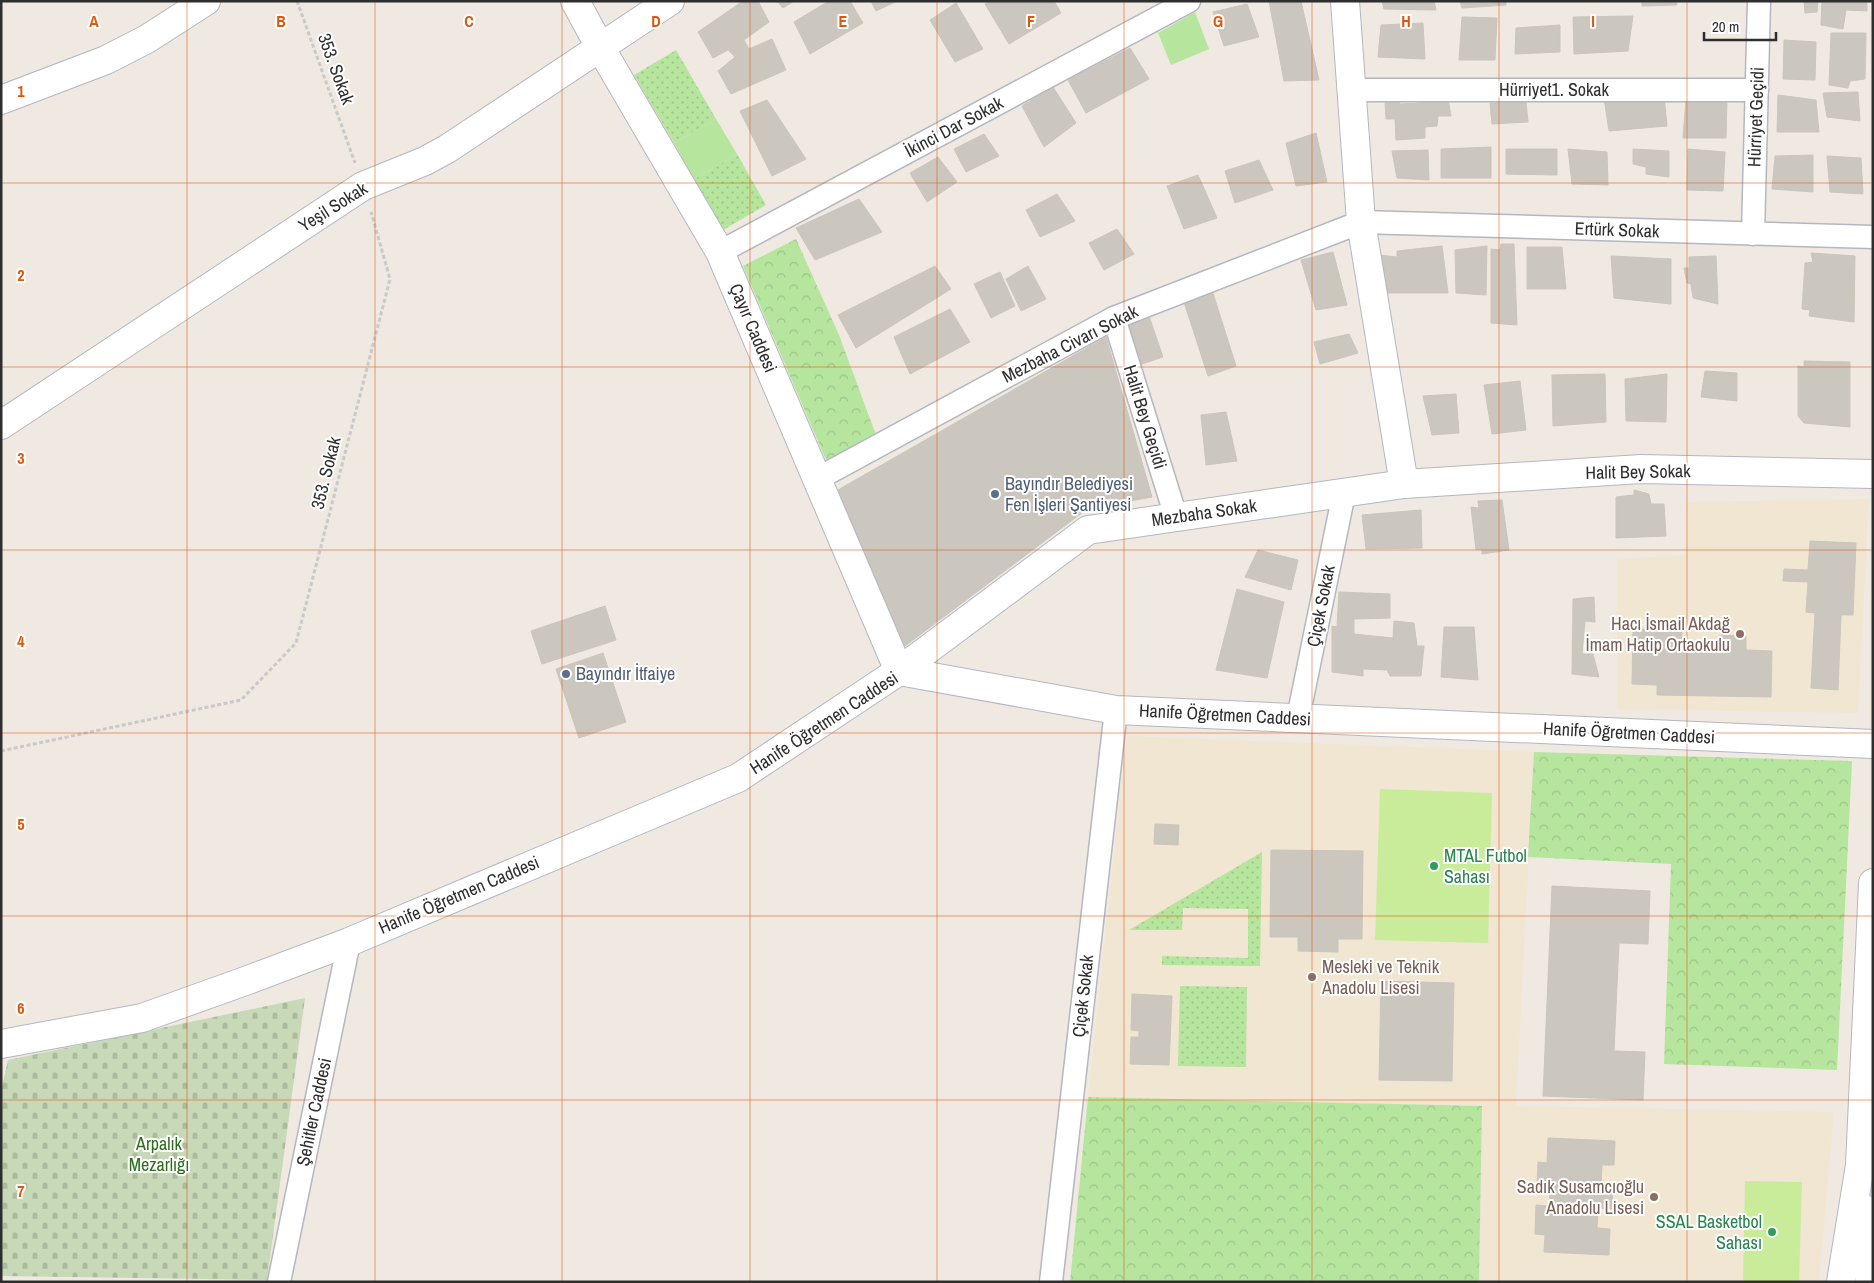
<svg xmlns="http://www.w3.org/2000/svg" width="1874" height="1283" font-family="'Archivo Narrow',sans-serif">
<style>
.education{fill:#f0e6d1}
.grass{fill:url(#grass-dots)}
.forest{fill:url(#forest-crowns)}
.cemetery{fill:url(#cemetery-stones)}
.park{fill:#b6e59e}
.pitch{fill:#c9ec9a}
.building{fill:#cbc7bf;stroke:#cbc5ba}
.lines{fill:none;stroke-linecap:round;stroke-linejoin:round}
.street-casing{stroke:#b4b7c1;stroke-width:25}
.secondary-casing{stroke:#b4b7c1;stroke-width:30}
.path{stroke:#c9c9c9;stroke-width:3;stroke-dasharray:4 2.5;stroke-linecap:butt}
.street{stroke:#fff;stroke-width:22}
.secondary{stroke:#fff;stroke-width:28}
.grid{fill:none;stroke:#df570e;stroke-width:1;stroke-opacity:0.55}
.service-dot{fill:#5c6f8a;stroke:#fff;stroke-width:2}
.education-dot{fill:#8d6e63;stroke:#fff;stroke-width:2}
.leisure-dot{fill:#2e9e5b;stroke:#fff;stroke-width:2}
.labels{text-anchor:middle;stroke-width:4;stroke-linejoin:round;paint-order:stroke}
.street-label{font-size:18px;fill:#2e2e2e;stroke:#fff}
.service-label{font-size:18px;fill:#4e5e75;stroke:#fff;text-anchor:start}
.education-label{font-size:18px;fill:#785e54;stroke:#fff;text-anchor:end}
.leisure-label{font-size:18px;fill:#27864d;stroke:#fff;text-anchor:start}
.park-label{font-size:18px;fill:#2c6e1b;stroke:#fff}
.grid-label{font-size:16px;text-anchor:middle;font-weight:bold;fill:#df570e;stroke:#fff;stroke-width:4;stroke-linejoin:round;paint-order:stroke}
</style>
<defs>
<pattern id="grass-dots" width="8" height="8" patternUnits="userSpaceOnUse" patternTransform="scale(1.25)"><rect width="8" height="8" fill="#b6e59e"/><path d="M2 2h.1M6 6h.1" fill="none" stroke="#9dc588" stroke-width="1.8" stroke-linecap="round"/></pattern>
<pattern id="forest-crowns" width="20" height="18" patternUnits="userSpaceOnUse" patternTransform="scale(1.25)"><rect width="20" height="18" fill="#b6e59e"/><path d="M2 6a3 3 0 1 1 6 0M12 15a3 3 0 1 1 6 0" fill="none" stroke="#9dc588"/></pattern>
<pattern id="cemetery-stones" width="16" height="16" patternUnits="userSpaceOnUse" patternTransform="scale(1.25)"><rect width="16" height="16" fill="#c8d9b8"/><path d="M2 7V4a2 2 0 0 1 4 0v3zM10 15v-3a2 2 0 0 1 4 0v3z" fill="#acbb9e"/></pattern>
</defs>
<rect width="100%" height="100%" fill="#efe9e1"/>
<!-- education -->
<g class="education">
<path d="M1869,499L1858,713L1617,709V559L1685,555L1687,502Z"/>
<path d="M1127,736L1534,752L1516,1106L1834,1112L1819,1282H1479L1482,1106L1088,1097Z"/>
</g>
<!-- grass -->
<g class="grass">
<path d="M676,50L716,119L674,143L634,75Z"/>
<path d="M737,154L766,205L723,230L694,179Z"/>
<path d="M1262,852L1260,966L1162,965V956L1248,958V909L1183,908L1182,930H1129Z"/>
<path d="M1180,986L1247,987L1246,1067L1178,1066Z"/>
</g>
<!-- forest -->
<g class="forest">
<path d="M796,239L839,335L876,435L826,460L743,266Z"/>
<path d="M1534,752L1852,761L1837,1070L1664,1064L1671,864L1528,857Z"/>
<path d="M1088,1097L1482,1106L1479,1282H1070Z"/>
</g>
<!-- cemetery -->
<path class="cemetery" d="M305,998L267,1280L1,1276V1091L8,1060Z"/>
<!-- park -->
<g class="park">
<path d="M1195,12L1209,49L1171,65L1158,33Z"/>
<path d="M716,119L737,154L694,179L674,143Z"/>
</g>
<!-- pitch -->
<g class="pitch">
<path d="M1380,789L1492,793L1488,943L1375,940Z"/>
<path d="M1745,1181L1802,1182L1799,1282H1743Z"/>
</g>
<!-- building -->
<g class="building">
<path d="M743,1H758L769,22L744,40L749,49L772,39L786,70L731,94L718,71L735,57L728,50L713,58L698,32Z"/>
<path d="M777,1H794L783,8Z"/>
<path d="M829,1H850L863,23L810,54L794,22Z"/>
<path d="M871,1H897L876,11Z"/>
<path d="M989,1H1054L1061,13L1009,44L985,4Z"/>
<path d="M1269,1H1301L1319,80L1284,81Z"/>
<path d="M1382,1H1434L1436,10L1384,9Z"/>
<path d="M1460,1H1506V5L1462,8Z"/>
<path d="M1642,1H1676L1677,5L1642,6Z"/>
<path d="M1804,1H1818L1817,12L1805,13Z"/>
<path d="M1822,1H1867V11L1846,10L1843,29L1821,25Z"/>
<path d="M956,3L983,49L955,62L930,20Z"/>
<path d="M1247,4L1259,37L1224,46L1213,12Z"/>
<path d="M1633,16L1628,51L1574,54L1573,17Z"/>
<path d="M1462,17L1497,18L1495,60H1459Z"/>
<path d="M1423,23L1425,59L1378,57L1381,25Z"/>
<path d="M1560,25V52L1515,54L1516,28Z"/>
<path d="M1831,33H1866L1865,79L1850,81L1848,88L1829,85Z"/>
<path d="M1784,40L1816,42L1815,80L1783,79Z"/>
<path d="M1130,48L1149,79L1086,113L1068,80Z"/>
<path d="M1053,87L1076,123L1044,147L1022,106Z"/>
<path d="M1858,92L1860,121L1827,117L1823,93Z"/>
<path d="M1664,95L1667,126L1609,131L1604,98Z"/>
<path d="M1778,95L1816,100L1819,132H1777Z"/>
<path d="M1438,98L1448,99L1451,116H1438L1437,126L1425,127V138L1396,140L1395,119H1386L1385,101L1399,100L1400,104L1437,102Z"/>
<path d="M1686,99H1727L1726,138H1683Z"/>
<path d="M767,100L806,159L772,176L740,111Z"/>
<path d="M1526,102L1528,122L1492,124L1490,103Z"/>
<path d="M1316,133L1327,182L1296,186L1286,143Z"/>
<path d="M984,134L999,156L966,172L954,149Z"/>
<path d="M1491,147V178H1441V149Z"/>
<path d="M1506,149H1557V175L1506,174Z"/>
<path d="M1568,149L1607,152L1608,185L1572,184Z"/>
<path d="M1633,149L1669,151V177L1646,174V167L1633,164Z"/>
<path d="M1688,149L1725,152L1723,191L1687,190Z"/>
<path d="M1428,150L1429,180L1397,178L1392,151Z"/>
<path d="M1813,155V192L1772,189L1775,156Z"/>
<path d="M1827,156L1861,158L1863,194L1830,192Z"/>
<path d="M938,157L957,182L927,202L910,173Z"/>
<path d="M1259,160L1273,190L1235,203L1225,171Z"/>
<path d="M1198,175L1217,218L1184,229L1167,186Z"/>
<path d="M1057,194L1075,221L1040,237L1026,210Z"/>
<path d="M859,199L882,232L815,260L796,228Z"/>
<path d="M1117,229L1134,254L1104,270L1089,243Z"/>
<path d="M1501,244H1514L1517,325L1491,323V249L1500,250Z"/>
<path d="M1442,246L1448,293H1387L1379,255L1397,257V251Z"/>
<path d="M1487,246L1486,295L1456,293L1455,250Z"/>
<path d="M1527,247H1562L1566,289H1527Z"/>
<path d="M1333,252L1347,305L1316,310L1301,260Z"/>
<path d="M1811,253L1855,256L1854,322L1809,316L1810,310L1802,309L1805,263L1813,262Z"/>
<path d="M1611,256L1671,259V304L1614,298Z"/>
<path d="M1716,256L1718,304L1693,298L1691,284L1687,283L1684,268H1689V257Z"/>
<path d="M935,266L951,289L856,348L838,315Z"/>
<path d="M1028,266L1046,299L1021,311L1006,279Z"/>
<path d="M1000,272L1015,306L991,318L974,284Z"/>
<path d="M1211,287L1236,366L1208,376L1183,299Z"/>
<path d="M950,309L970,342L910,374L894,337Z"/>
<path d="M1149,316L1163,357L1139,365L1126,322Z"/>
<path d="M1349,334L1358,353L1320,364L1314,342Z"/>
<path d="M1106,337L1152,497L1087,509L905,646L836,491Z"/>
<path d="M1804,361L1850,362V427L1804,423L1798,416V366L1804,367Z"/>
<path d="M1705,371L1737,373V401L1701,397Z"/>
<path d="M1605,374L1606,422L1553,426L1552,375Z"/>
<path d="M1667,374L1666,422L1626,421L1625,379Z"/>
<path d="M1520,381L1526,430L1492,434L1484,385Z"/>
<path d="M1456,394L1459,433L1432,435L1423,396Z"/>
<path d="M1226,412L1237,461L1206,465L1201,415Z"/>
<path d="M1634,490L1649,494L1651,504H1664L1666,536L1616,538V497L1634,495Z"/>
<path d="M1502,500L1509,550L1482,554V549L1476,550L1471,507L1479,508L1478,501Z"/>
<path d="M1421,510L1422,548L1366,549L1362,515Z"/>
<path d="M1810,541L1856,543L1853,615H1841L1838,690L1811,688L1815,613L1806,612L1808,582L1783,581L1784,569L1808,570Z"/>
<path d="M1258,550L1298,560L1291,590L1245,577Z"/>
<path d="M1237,589L1284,602L1267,678L1216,670Z"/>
<path d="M1339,592L1390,594V618L1354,619V634L1393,638L1394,621L1414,623L1417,646H1424L1421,676H1390L1387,670L1363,669V676L1332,672V626L1337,627Z"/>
<path d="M1594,597L1595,622L1585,621L1582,654H1593L1599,677L1572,674L1573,599Z"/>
<path d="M605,606L616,640L542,664L531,631Z"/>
<path d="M1444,627H1474L1478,680L1441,677Z"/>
<path d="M1633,629L1682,630L1681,649L1721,650V635L1746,636V650L1772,651L1771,697L1657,695V685L1632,684Z"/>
<path d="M603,653L626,722L579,738L556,669Z"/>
<path d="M1155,824L1179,825L1178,845L1154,844Z"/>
<path d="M1271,850L1363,851L1362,939H1338V952L1298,951V937H1270Z"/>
<path d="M1552,886L1650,891L1648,944L1619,943L1614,1051L1645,1052L1643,1100L1543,1096Z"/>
<path d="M1381,981L1454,983L1452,1081L1379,1080Z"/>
<path d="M1132,994L1172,996L1169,1065L1130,1064L1131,1037H1139V1031L1131,1030Z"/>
<path d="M1548,1138L1615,1141L1614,1165H1602L1601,1183H1613L1612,1209L1598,1208L1597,1228L1610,1229L1609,1255L1544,1252L1545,1235L1535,1234L1536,1205L1549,1206L1550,1186L1537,1185L1538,1162L1547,1163Z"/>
</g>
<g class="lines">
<defs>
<g id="street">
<path d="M1351,90H1757"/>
<path d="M1753,234L1759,1"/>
<path d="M720,252L1189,1"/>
<path d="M1114,318L1176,517"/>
<path d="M817,479L1114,318L1361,222L1873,237"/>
<path d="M1298,718L1344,493"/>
<path d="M279,1282L349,942"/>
<path d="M1051,1282L1116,710"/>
</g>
<g id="secondary">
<path d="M575,1L600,47L720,252L899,671"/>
<path d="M1345,1L1361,222L1404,484"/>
<path d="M1,100L106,60L147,39L206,1"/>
<path d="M1,425L363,186L425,161L447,149L670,1"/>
<path d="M899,671L1116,710L1873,744"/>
<path d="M1,1044L142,1018L248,980L349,942L738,778L899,671L1088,530L1404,484L1641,469L1873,474"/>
<path d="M1864,1209L1870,1282"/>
<path d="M1841,1282L1860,1165L1873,883"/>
</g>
</defs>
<!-- street casing -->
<use href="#street" class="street-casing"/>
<!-- secondary casing -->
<use href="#secondary" class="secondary-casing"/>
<!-- path -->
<g class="path">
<path d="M297,1L355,163"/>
<path d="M1,751L241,700L296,643L390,279L371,212"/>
</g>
<!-- street -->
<use href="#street" class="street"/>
<!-- secondary -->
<use href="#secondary" class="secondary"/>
</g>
<!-- grid -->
<path class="grid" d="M187,1V1282M375,1V1282M562,1V1282M750,1V1282M937,1V1282M1124,1V1282M1312,1V1282M1499,1V1282M1687,1V1282M1,183H1873M1,367H1873M1,550H1873M1,733H1873M1,916H1873M1,1100H1873"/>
<!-- markers -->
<g class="service-dot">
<circle cx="995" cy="494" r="5"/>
<circle cx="566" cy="674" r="5"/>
</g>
<g class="education-dot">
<circle cx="1740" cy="634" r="5"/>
<circle cx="1312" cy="977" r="5"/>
<circle cx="1654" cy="1197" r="5"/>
</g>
<g class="leisure-dot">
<circle cx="1434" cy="866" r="5"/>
<circle cx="1772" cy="1232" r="5"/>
</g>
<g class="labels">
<!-- street labels -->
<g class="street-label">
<text transform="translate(336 69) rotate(70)" y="6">353. Sokak</text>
<text x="1554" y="96">Hürriyet1. Sokak</text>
<text transform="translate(1756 117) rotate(-88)" y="6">Hürriyet Geçidi</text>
<text transform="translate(954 127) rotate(-28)" y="6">İkinci Dar Sokak</text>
<text transform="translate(333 207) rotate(-32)" y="6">Yeşil Sokak</text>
<text transform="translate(1617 230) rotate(2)" y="6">Ertürk Sokak</text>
<text transform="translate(753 328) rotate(67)" y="6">Çayır Caddesi</text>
<text transform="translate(1070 344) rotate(-27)" y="6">Mezbaha Civarı Sokak</text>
<text transform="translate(1145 417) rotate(73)" y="6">Halit Bey Geçidi</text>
<text transform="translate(1638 472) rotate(-1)" y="6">Halit Bey Sokak</text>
<text transform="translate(326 473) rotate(-76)" y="6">353. Sokak</text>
<text transform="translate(1204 513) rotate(-8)" y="6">Mezbaha Sokak</text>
<text transform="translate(1321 606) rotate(-79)" y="6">Çiçek Sokak</text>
<text transform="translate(1225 715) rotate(3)" y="6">Hanife Öğretmen Caddesi</text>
<text transform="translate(824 723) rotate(-33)" y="6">Hanife Öğretmen Caddesi</text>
<text transform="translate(1629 733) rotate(3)" y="6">Hanife Öğretmen Caddesi</text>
<text transform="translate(459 895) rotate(-23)" y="6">Hanife Öğretmen Caddesi</text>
<text transform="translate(1083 996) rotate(-84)" y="6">Çiçek Sokak</text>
<text transform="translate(314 1112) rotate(-78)" y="6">Şehitler Caddesi</text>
</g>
<!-- service labels -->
<g class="service-label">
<text x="1005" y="490">Bayındır Belediyesi<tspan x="1005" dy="21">Fen İşleri Şantiyesi</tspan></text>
<text x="576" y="680">Bayındır İtfaiye</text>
</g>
<!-- education labels -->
<g class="education-label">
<text x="1730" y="630">Hacı İsmail Akdağ<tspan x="1730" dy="21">İmam Hatip Ortaokulu</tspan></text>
<text x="1322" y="973" text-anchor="start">Mesleki ve Teknik<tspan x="1322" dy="21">Anadolu Lisesi</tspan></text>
<text x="1644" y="1193">Sadık Susamcıoğlu<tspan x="1644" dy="21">Anadolu Lisesi</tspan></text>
</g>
<!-- leisure labels -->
<g class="leisure-label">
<text x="1444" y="862">MTAL Futbol<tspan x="1444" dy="21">Sahası</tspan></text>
<text x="1762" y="1228" text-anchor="end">SSAL Basketbol<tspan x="1762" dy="21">Sahası</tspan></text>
</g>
<!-- park labels -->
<g class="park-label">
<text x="159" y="1150">Arpalık<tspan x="159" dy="21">Mezarlığı</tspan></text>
</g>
</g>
<g class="grid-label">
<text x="94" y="27">A</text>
<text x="281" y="27">B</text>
<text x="469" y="27">C</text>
<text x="656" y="27">D</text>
<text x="843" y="27">E</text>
<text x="1031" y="27">F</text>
<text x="1218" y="27">G</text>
<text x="1406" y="27">H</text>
<text x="1593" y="27">I</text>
<text x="21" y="97">1</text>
<text x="21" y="281">2</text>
<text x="21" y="464">3</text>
<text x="21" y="647">4</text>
<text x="21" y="830">5</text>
<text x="21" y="1014">6</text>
<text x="21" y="1197">7</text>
</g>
<!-- border -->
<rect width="1874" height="1283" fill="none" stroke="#2e2e2e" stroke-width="5"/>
<!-- scale -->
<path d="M1704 32v8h72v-8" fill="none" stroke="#2e2e2e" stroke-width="2.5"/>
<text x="1712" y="32" font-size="15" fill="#2e2e2e" stroke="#ffffff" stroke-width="4" paint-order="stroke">20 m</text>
</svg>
